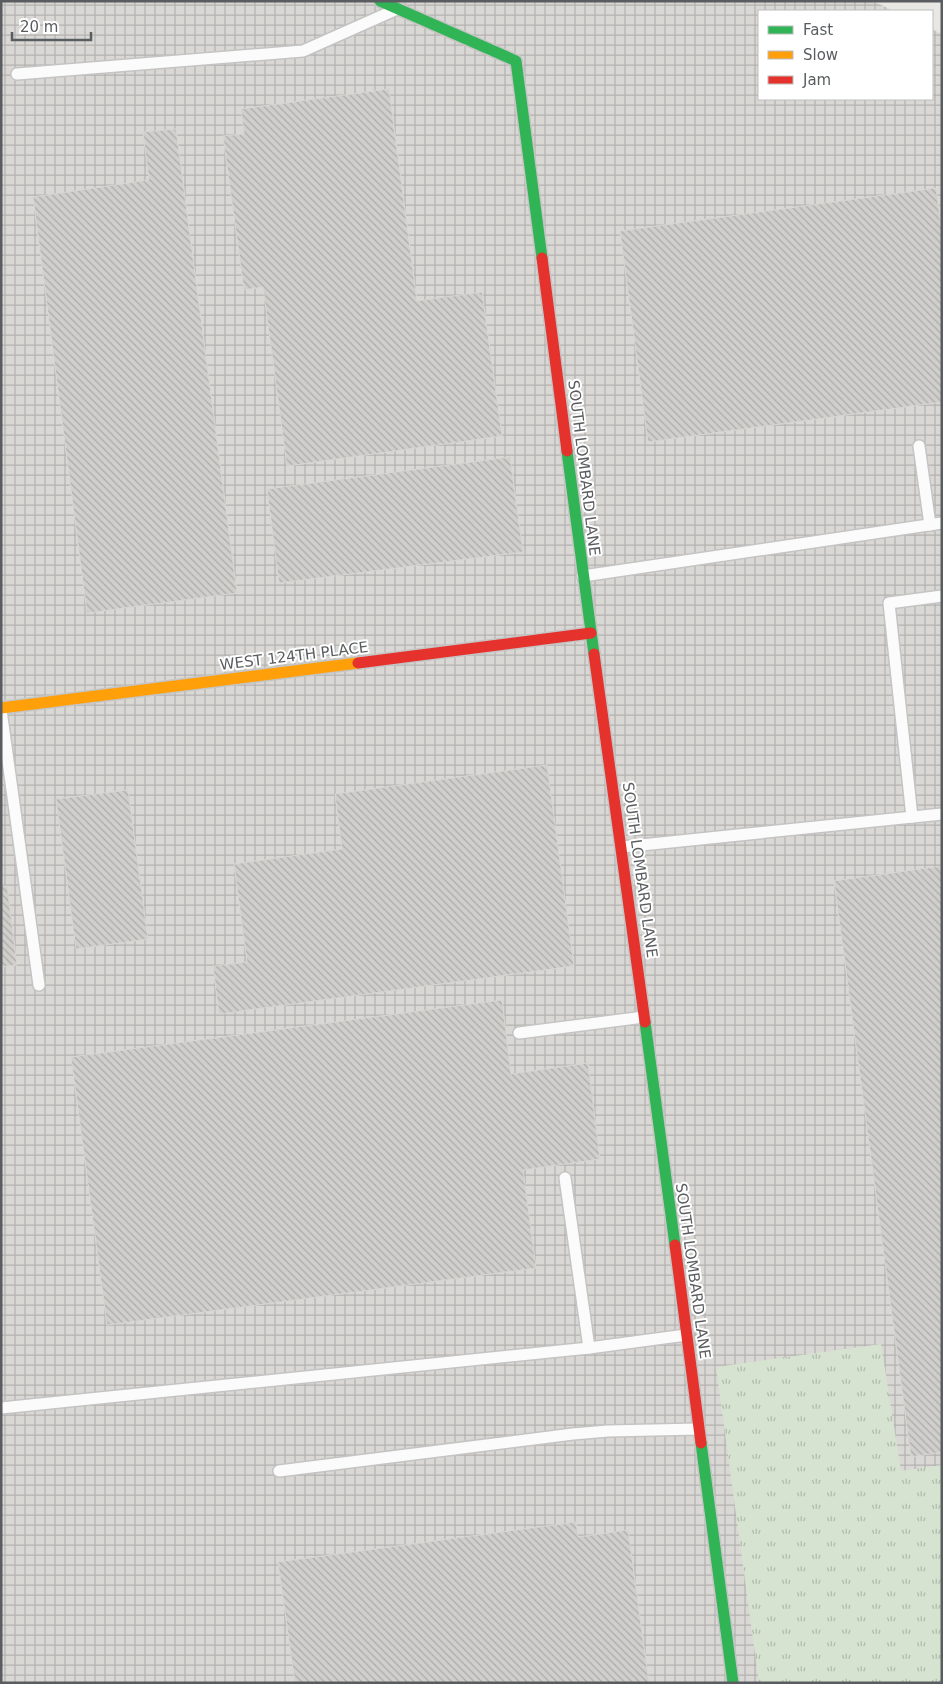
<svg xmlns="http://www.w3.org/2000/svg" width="943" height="1684" font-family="'DejaVu Sans',sans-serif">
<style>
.industrial{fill:url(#industrial-grid)}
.grass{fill:url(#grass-tufts)}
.building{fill:url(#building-back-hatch);stroke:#d8d6d2}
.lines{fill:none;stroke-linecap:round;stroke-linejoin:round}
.lane-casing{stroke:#c5c4c4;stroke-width:14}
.fast-casing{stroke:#c5c5c5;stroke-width:14}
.slow-casing{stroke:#c5c5c5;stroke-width:14}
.jam-casing{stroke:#c5c5c5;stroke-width:14}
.lane{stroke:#fcfbfb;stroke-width:11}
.fast{stroke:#30b455;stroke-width:11}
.slow{stroke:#ff9f0a;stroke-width:11}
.jam{stroke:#e5322d;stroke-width:11}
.labels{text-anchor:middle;stroke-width:4;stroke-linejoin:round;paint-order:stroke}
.street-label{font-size:15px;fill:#5a5d60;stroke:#fff}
</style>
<defs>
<pattern id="industrial-grid" width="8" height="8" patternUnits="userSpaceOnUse" patternTransform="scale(1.25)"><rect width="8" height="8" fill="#dad8d5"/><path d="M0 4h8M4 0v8" fill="none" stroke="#b4b2b0"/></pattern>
<pattern id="grass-tufts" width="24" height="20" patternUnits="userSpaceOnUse" patternTransform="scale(1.25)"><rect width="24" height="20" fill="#d5e3d0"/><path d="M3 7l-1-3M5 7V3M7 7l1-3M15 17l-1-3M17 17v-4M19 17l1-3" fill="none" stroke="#b0bbac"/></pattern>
<pattern id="building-back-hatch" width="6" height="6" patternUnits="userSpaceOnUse" patternTransform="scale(1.25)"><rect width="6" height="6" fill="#d0cfcc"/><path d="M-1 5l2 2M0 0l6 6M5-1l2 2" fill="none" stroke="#acaba9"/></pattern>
</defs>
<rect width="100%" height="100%" fill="#e9e7e3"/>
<!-- industrial -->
<path class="industrial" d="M1,1H873L894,11H759V99H932V29L942,34V1683H1Z"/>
<!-- grass -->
<path class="grass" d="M881,1344L901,1471L942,1465V1683H759L716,1367Z"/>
<!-- building -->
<g class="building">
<path d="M389,89L417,301L482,292L502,436L287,466L263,287L244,290L223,136L244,134L241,109Z"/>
<path d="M176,129L237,593L87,613L33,197L149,180L143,132Z"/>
<path d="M936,188L942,233V402L648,442L620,231Z"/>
<path d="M510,457L523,552L279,583L267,489Z"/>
<path d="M547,765L574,966L219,1014L213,966L247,962L234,864L342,849L335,794Z"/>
<path d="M128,790L148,939L76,949L56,799Z"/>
<path d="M942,866V1452L911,1457L834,881Z"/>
<path d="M7,886L17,965L1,967V887Z"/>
<path d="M502,1000L511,1074L588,1063L600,1159L523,1170L536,1268L107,1325L71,1057Z"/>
<path d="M576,1522L578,1537L628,1530L649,1683H295L278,1562Z"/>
</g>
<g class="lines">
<defs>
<g id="lane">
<path d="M17,74L303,51L395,10"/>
<path d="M919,446L930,525"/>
<path d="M583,576L942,523"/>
<path d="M1,710L39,985"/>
<path d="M912,817L889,603L942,596"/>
<path d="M622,847L942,814"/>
<path d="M519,1033L644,1017"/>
<path d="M565,1178L589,1348"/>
<path d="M1,1408L589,1348L686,1335"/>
<path d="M279,1471L573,1434L608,1431L699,1429"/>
</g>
<g id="fast">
<path d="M380,1L516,61L542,258"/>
<path d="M567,451L594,654"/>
<path d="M645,1022L675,1245"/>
<path d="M701,1443L733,1683"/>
</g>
<path id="slow" d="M1,708L358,663"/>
<g id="jam">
<path d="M542,258L567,451"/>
<path d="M594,654L645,1022"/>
<path d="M358,663L591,633"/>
<path d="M675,1245L701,1443"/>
</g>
</defs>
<!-- lane casing -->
<use href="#lane" class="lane-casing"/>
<!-- fast casing -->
<use href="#fast" class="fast-casing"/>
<!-- slow casing -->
<use href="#slow" class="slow-casing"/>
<!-- jam casing -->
<use href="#jam" class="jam-casing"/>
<!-- lane -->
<use href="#lane" class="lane"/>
<!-- fast -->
<use href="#fast" class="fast"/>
<!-- slow -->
<use href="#slow" class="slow"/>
<!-- jam -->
<use href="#jam" class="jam"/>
</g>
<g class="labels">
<!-- street labels -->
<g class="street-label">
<text transform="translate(584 468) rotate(83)" y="5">SOUTH LOMBARD LANE</text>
<text transform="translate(294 656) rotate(-7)" y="5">WEST 124TH PLACE</text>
<text transform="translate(640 870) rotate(82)" y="5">SOUTH LOMBARD LANE</text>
<text transform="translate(693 1271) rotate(82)" y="5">SOUTH LOMBARD LANE</text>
</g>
</g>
<!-- border -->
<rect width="943" height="1684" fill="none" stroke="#5a5d60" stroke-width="5"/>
<!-- legend -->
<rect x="758" y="10" width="175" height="90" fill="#ffffff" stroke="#bdbebf"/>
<rect x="768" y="26" width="25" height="8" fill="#30b455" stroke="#bdbebf"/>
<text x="803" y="35" font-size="15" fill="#5a5d60">Fast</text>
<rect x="768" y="51" width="25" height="8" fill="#ff9f0a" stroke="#bdbebf"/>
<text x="803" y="60" font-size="15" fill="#5a5d60">Slow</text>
<rect x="768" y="76" width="25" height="8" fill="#e5322d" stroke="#bdbebf"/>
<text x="803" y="85" font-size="15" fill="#5a5d60">Jam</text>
<!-- scale -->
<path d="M12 32v8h79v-8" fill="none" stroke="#5a5d60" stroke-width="2.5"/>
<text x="20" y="32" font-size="15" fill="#5a5d60" stroke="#ffffff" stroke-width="4" paint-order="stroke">20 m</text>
</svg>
